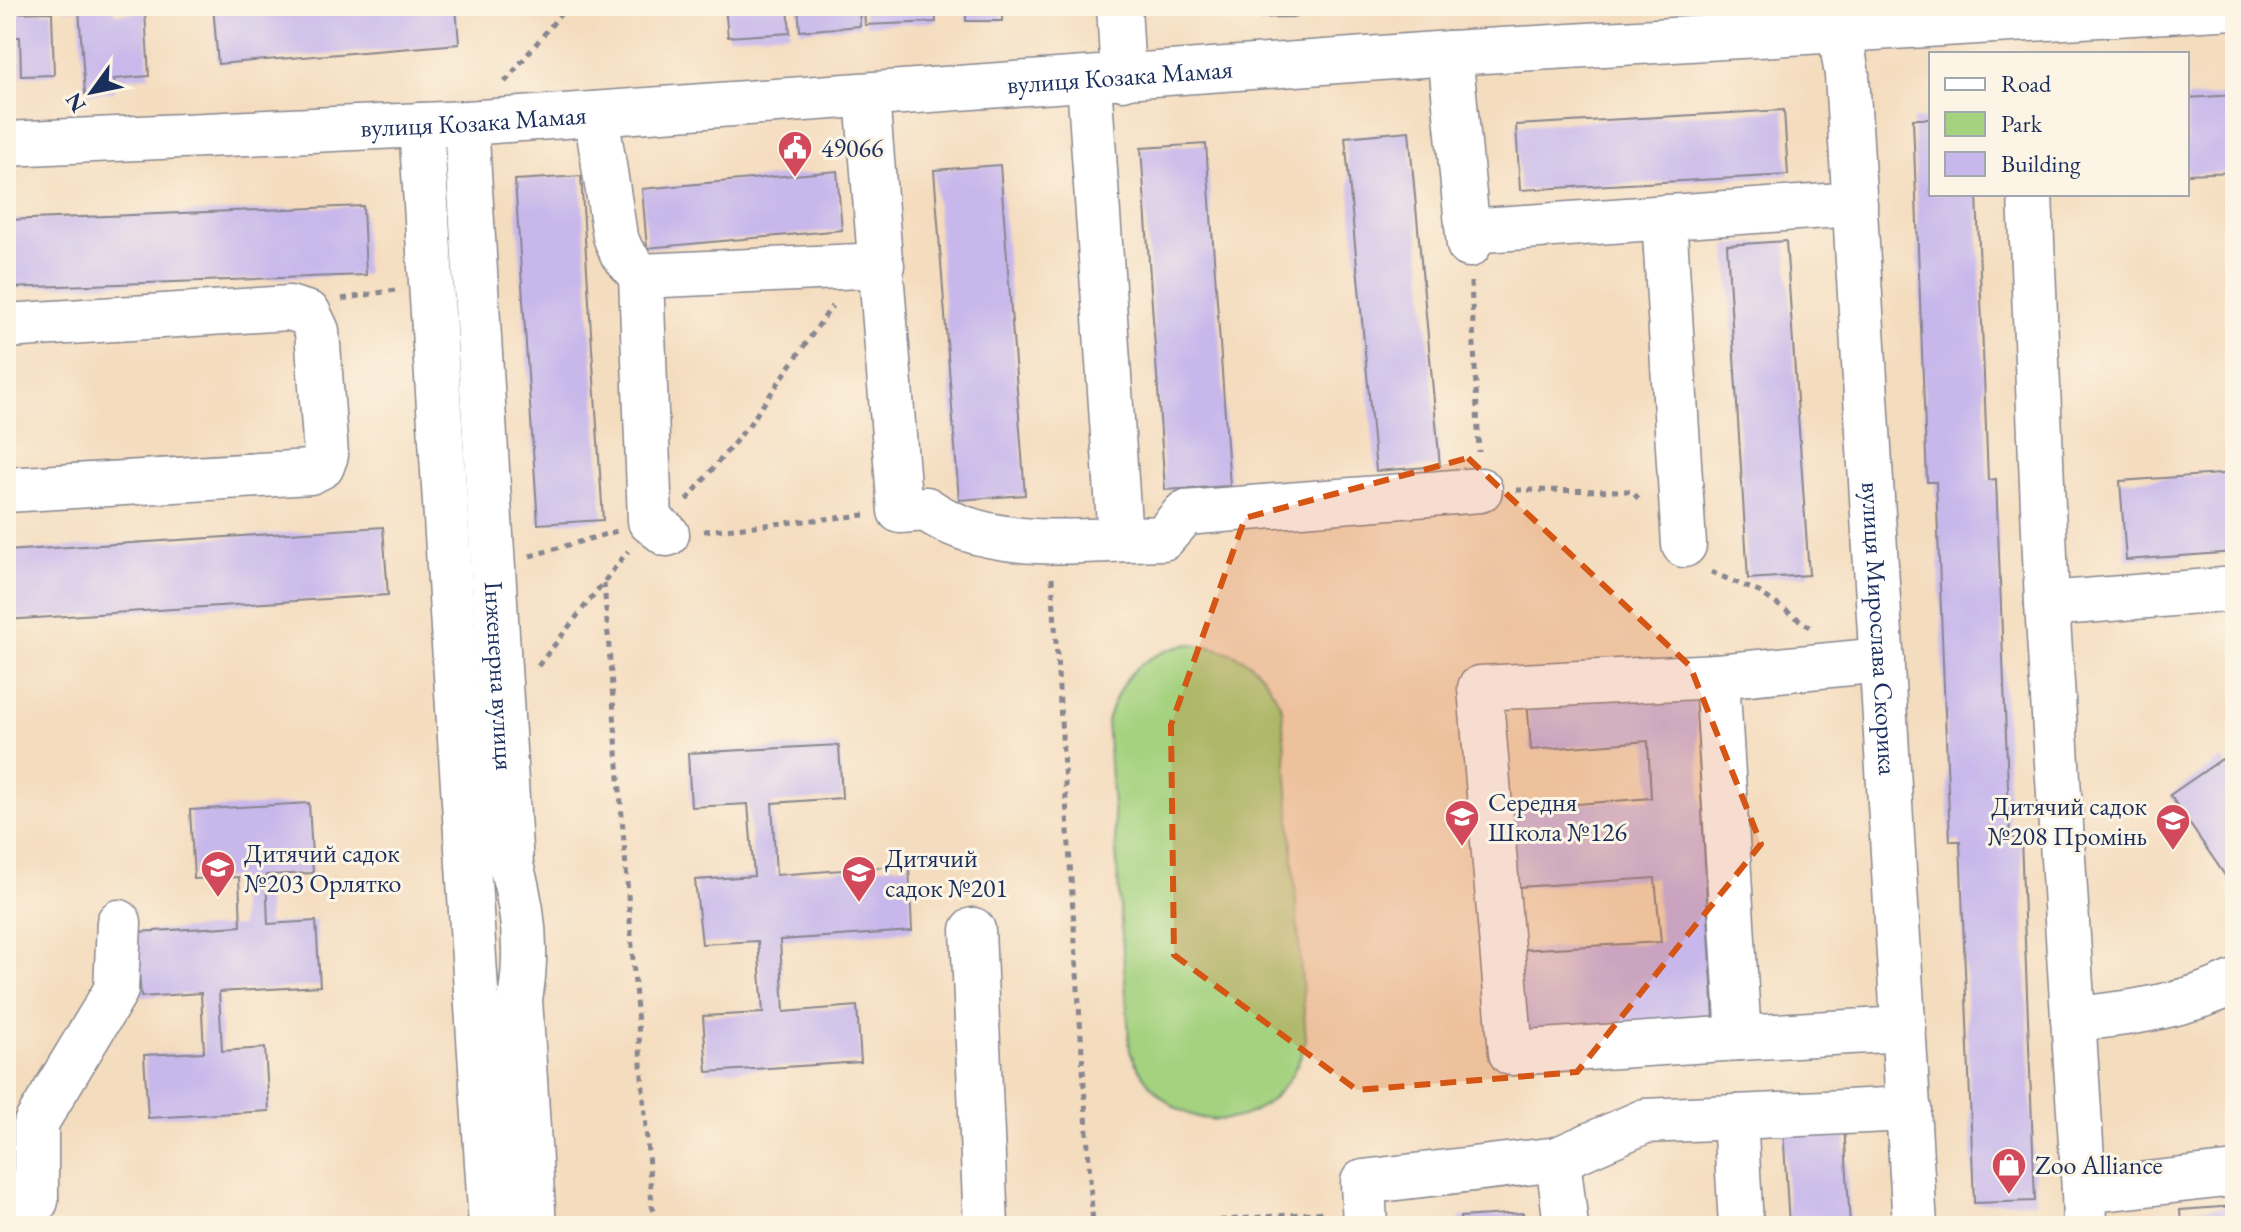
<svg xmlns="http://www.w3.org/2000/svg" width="2241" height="1232" font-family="'EB Garamond',serif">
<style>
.green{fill:#a4d27f;stroke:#60806e;stroke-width:2}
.building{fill:#c8b7eb}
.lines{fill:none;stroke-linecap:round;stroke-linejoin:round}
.minor-casing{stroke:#88868e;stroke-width:47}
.path{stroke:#88868e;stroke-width:5;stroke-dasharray:6 6;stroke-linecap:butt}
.minor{stroke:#fff;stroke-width:44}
.marked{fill:#d45514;fill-opacity:0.2;stroke:#d45514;stroke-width:6;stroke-dasharray:16 10;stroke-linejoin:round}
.labels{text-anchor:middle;stroke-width:6;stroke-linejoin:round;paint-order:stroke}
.street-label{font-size:26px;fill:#1b2f5e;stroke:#fcf5e5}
.poi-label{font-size:26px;fill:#1b2f5e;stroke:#fcf5e5;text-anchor:start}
</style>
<rect width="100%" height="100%" fill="#fcf5e5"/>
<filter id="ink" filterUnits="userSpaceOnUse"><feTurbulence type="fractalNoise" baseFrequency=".0125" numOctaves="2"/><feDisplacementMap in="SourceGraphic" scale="16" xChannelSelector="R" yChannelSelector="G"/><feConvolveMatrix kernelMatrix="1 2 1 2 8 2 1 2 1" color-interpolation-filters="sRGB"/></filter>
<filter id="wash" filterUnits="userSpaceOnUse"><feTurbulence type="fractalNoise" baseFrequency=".006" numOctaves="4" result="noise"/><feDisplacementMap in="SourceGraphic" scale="32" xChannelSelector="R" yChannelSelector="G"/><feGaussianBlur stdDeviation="1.8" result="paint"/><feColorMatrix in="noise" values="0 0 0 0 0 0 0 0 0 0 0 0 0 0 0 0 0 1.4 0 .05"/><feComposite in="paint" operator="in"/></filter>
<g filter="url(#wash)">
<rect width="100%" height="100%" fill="#f4dcbe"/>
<!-- green -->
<path class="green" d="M1189,644C1239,649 1261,663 1282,709L1306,1039C1280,1141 1171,1148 1130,1051L1107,721C1122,673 1140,656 1189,644Z"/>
<g id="blocks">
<!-- building -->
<g class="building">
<path d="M65,6H114L115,14L145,12L149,76L114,79L115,92L85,94L79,9L65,10Z"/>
<path d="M213,6H456L459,44L218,64Z"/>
<path d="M725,6H788L790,33L728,37Z"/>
<path d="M798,6H859L860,26L800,31Z"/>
<path d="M864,6H935L936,22L865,25Z"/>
<rect x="966" y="6" width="36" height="15"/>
<path d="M1239,6H1297V17L1239,18Z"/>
<path d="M52,12L54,75L21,76L20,37H9L8,13Z"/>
<path d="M2235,95V172L2187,174V98Z"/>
<path d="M1784,110L1788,175L1520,190L1516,125Z"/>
<path d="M1913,119H1931V194H1977L1988,480L1996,479L2010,838H2021L2035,1201L1974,1203L1960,841H1950L1936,482H1927Z"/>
<path d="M1409,131L1440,466L1376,471L1345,137Z"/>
<path d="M1206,144L1230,486L1165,490L1141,148Z"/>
<path d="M1000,165L1025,495L959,500L934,170Z"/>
<path d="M837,171L842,230L647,248L642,189Z"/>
<path d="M581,176L603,520L538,524L515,180Z"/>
<path d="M363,206L366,275L6,288V220Z"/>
<path d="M1786,241L1809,575L1748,579L1727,245Z"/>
<path d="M2235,473V552L2126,560L2120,481Z"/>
<path d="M383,527L388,595L6,620V551Z"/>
<path d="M1695,689L1714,1020L1522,1035L1518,950L1661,942L1655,878L1505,888L1501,810L1651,798L1648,741L1531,750L1527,699Z"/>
<path d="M839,745L842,798L772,803L776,875L909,865L912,931L780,940L784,1012L857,1006L861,1062L707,1072L703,1016L763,1013L758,941L702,944L695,880L754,876L748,804L691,807L688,753Z"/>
<path d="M2222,759L2235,778V890L2170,795Z"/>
<path d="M309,803L313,873L266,875L268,924L316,921L320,986L219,992L222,1051L265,1048L269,1111L148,1118L144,1055L204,1052L201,993L141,997L136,932L241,926L239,877L194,879L190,810Z"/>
<path d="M1844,1124L1850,1226H1789L1783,1127Z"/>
<path d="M6,1126H15L16,1179L6,1180Z"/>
<path d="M2235,1206V1226H2181L2180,1210Z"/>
<path d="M1523,1213V1226H1461L1460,1217Z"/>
</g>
</g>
</g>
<g filter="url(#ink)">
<use href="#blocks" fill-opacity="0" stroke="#88868e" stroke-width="2"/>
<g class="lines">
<defs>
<g id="minor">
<path d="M1119,6L1123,78"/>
<path id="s1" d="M1840,32L1847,75L1915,1226"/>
<path d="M1450,53L1469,245"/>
<path d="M1089,81L1120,539"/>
<path d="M867,96L900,511L926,509C992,555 1087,539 1163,538L1185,513L1480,490"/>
<path d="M596,114L615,236L622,253L641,276"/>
<path id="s2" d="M466,123L511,865C524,909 528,954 520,999L534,1226"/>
<path d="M421,125L491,1226"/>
<path id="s3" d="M6,144L466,123L1450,53L2235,7"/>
<path d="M2030,194L2047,604"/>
<path d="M1664,217L1684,545"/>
<path d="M1468,231L1855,204"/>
<path d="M6,326L289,308L309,314L317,331L326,455L322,466L310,472L6,490"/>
<path d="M667,534L650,521L641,276L882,265"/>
<path d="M1882,660L1717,676L1739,1038L1904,1029"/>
<path d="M1717,676L1480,688L1511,1053L1739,1038"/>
<path d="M973,930L986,1226"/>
<path d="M2073,1019C2128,1014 2185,1006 2235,982"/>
<path d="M1558,1159L1566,1226"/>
<path d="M2084,1191L2047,604L2235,589"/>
<path d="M6,1203L36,1201V1123L116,990L119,922"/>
<path d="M1365,1226L1363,1182L1558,1159L1645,1121L1735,1117"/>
<path d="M1741,1226L1735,1117L1909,1109"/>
<path d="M2085,1226L2084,1191L2235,1174"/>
</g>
</defs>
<!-- minor casing -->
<use href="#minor" class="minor-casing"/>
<!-- path -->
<g class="path">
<path d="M505,82L567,6"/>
<path d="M1471,282L1479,452"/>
<path d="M342,299L395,290"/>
<path d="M1516,490L1631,491L1642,502"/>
<path d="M687,500L749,425L832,306"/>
<path d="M704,531L865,515"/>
<path d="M530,556L617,531"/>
<path d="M1711,572L1759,592L1813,629"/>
<path d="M1052,578L1093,1226"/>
<path d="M604,583L652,1206L660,1226"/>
<path d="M538,666L628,551"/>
<path d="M1148,1226L1326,1212"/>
</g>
<!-- minor -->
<use href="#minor" class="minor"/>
</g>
</g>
<!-- marked area -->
<path class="marked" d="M1468,458L1690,666L1761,844L1577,1072L1357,1090L1174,955L1171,725L1245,518Z"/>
<!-- icons -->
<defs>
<symbol id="civic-pin" viewBox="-11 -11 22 30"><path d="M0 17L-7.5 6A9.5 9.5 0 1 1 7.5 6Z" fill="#d1495b" stroke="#fcf5e5"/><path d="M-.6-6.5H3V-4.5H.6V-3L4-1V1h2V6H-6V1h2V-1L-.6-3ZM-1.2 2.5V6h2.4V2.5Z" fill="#fff"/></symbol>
<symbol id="school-pin" viewBox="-11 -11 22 30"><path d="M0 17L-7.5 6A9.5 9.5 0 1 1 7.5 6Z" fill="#d1495b" stroke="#fcf5e5"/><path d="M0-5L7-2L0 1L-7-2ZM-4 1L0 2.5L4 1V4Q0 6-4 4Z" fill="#fff"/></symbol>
<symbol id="shop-pin" viewBox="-11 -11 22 30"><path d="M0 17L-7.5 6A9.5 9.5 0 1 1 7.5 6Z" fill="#d1495b" stroke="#fcf5e5"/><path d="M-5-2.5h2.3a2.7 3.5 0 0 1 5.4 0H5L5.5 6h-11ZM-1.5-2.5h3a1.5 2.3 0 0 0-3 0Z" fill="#fff"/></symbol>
</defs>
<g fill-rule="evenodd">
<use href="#civic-pin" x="775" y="128" width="40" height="54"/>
<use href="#school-pin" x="1442" y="797" width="40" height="54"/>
<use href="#school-pin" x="2153" y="801" width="40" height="54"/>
<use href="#school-pin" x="198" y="848" width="40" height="54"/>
<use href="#school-pin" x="839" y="853" width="40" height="54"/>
<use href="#shop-pin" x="1989" y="1145" width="40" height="54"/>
</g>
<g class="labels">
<!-- street labels -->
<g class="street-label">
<text dy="9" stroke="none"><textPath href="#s3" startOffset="1116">вулиця Козака Мамая</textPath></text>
<text dy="9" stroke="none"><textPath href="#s3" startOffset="468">вулиця Козака Мамая</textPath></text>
<text dy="9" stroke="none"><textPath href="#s1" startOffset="598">вулиця Мирослава Скорика</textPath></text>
<text dy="9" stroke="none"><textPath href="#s2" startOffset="554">Інженерна вулиця</textPath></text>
</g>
<!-- poi labels -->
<g class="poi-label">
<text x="821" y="157">49066</text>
<text x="1488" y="811">Середня<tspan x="1488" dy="30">Школа №126</tspan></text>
<text x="2147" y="815" text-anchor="end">Дитячий садок<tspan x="2147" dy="30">№208 Промінь</tspan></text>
<text x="244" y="862">Дитячий садок<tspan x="244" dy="30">№203 Орлятко</tspan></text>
<text x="885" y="867">Дитячий<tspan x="885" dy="30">садок №201</tspan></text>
<text x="2035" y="1174">Zoo Alliance</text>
</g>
</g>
<!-- margin -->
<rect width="2241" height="1232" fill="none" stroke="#fcf5e5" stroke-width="32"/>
<!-- legend -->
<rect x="1929" y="52" width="260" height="144" fill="#fcf5e5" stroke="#a2a6af" stroke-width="2"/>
<rect x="1945" y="78" width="40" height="12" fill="#ffffff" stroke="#a2a6af" stroke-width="2"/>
<text x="2001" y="92" font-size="24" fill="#1b2f5e">Road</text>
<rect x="1945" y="112" width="40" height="24" fill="#a4d27f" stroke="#a2a6af" stroke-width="2"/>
<text x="2001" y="132" font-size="24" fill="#1b2f5e">Park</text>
<rect x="1945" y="152" width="40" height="24" fill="#c8b7eb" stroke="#a2a6af" stroke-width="2"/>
<text x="2001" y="172" font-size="24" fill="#1b2f5e">Building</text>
<!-- north arrow -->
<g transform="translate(92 92) rotate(237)" stroke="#fcf5e5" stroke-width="6" paint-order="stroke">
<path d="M0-6L14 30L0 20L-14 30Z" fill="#1b2f5e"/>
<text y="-12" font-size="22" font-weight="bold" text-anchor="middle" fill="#1b2f5e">N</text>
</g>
</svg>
